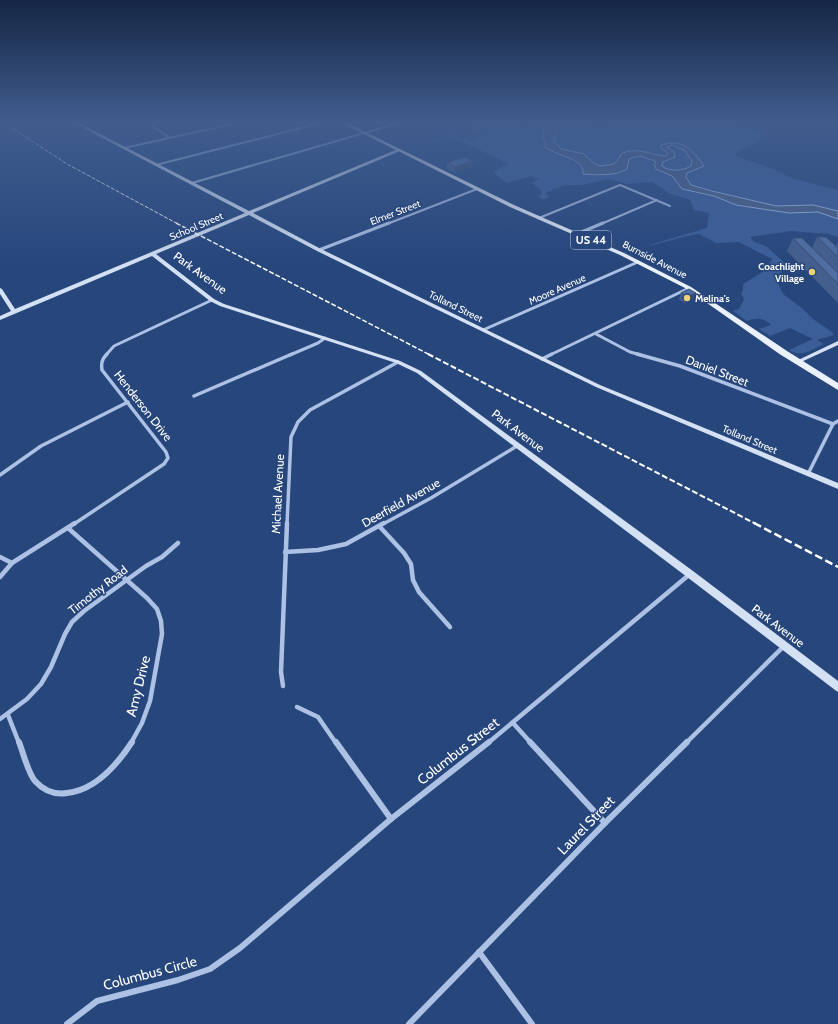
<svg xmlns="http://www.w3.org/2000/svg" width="838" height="1024" font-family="Cabin,sans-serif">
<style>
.green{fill:#3b5e99}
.water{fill:#4a6088;stroke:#a0bbe5;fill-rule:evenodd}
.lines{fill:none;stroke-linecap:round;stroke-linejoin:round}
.street-far4{stroke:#acc1e4;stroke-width:2}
.street-far3{stroke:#acc1e4;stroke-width:3}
.street-far2{stroke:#acc1e4;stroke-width:3.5}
.street-far1{stroke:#acc1e4;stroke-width:4.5}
.street{stroke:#acc1e4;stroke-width:6}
.secondary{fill:#d4e0f4;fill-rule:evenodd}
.primary{fill:#ebf1fc;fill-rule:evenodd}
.rail-far3{stroke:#fff;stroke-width:1;stroke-dasharray:4 1.5;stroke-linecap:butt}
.rail-far2{stroke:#fff;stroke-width:1.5;stroke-dasharray:5 2;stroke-linecap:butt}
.rail-far1{stroke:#fff;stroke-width:2;stroke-dasharray:6 2.5;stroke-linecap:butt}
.rail{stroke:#fff;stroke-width:2.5;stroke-dasharray:8 3.5;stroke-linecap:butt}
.wall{fill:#445f8d}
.shaded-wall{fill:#374e73}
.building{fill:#4f6fa4;stroke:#374e73}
.poi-dot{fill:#ecd272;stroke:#27467c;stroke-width:1.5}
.labels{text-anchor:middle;stroke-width:3;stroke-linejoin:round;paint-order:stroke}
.far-street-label{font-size:10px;fill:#fff;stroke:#27467c}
.far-poi-label{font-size:10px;font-weight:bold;fill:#fff;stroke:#27467c;text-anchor:end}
.shield{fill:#27467c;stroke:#bec8d8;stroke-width:1}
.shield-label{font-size:11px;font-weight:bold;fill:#fff}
.street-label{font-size:12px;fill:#fff;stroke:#27467c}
.near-street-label{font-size:14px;fill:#fff;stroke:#27467c}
</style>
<rect width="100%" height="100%" fill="#27467c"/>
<!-- green -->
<g class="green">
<path d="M459,122H518L524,125L529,122H543V139L546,144V147C558,158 580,156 583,174L599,175L623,171L629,164V159L640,156L655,161L657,162L654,164L657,169L672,176L677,184L684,190L714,196L738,205L789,213L818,212L838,219V237L829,234L791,231L750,237L754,242L766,246L786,264L782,272L775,277L783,294L802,308L813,319L832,332L834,335L817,340L824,344C811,350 802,358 789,350L813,339L790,328L770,336L759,329L771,325C764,317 756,318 747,321L733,311L739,309L744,299L741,293L743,290V284L766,270L772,259L739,242L716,243L699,234L687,236L653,245H649L707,228L709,213L694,210L690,200L669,193L652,182L627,184L609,179L582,185H565L547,192L546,194L549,196C546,200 543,199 539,198V196L542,194L540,189L532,183L540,179L531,176L507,183L494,173V171L509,164L508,163L455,139L449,138L428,142L452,134L474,142L483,133Z"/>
<path d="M558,122H589L595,126L606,129L607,127H603L597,122H731L746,126L752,131L767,136L737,153L736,156L776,170L791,178L838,190V211L822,207L776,206L693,186L688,181L687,173L704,166C691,148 683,139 660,147L668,153L666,156C646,154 629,144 614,164L600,166L595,164L587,156L561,149L554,141L559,126Z"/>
<path d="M671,145L684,150L692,161L691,166C683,171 669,172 662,166L663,162L671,159L672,151L667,147Z"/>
</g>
<!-- water -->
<path class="water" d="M543,122H558L559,124L554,141L561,149L584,154L595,164L600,166L614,164L620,157L621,154C635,146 651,155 666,156L668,153L660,147L661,145C683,139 692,149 704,166L687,173L686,177L691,185L712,191L776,206L813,205L838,211V219L818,212L789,213L736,205L714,196L682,189L672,176L656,169L654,164L656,162L655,161L640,156L629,159L627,169C617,176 595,175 583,174C583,172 583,170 582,168C577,157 555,155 545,147L546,144L542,138L544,135ZM672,145L684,150L692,161L691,166C683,171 669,172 662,166L663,162L675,157L674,152L667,147Z"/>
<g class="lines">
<!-- street-far4 -->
<g class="street-far4">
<path d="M147,122L170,138"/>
<path d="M78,124L86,122"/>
<path d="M124,148L242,122"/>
<path d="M156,165L324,122"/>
<path d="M192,183L402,122"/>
<path d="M539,218L620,185L670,206"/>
<path d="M387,224L477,189"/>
<path d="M601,224L657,200"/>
</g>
<!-- street-far3 -->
<g class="street-far3">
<path d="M577,234L603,223"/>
<path d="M319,250L389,223"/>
<path d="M483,330L638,262"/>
<path d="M596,334L630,352L641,355"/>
<path d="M106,355L114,346L212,300"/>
<path d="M290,355L318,343L325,338"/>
<path d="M550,355L689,288"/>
</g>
<!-- street-far2 -->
<g class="street-far2">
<path d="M637,354L680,366L833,424"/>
<path d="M542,359L552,354"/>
<path d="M194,396L292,354"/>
<path d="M808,474L833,424L838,421"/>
<path d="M0,475L41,446L128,402"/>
<path d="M74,524L164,464L168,458L166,452L102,370C101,363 102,359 107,354"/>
<path d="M287,524L291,437L298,422L310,410L398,362"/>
<path d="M383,524L431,498L517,446"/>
</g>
<!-- street-far1 -->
<g class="street-far1">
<path d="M380,527L404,553L411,564L413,580L419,592L450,627"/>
<path d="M68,528L147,598L157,609L161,621L162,634L150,701L142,723L131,743"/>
<path d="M285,552L318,550L346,544L384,523"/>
<path d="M0,557L12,563"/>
<path d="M0,577L12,563L75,523"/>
<path d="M283,686L281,672L287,523"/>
<path d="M297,707L318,717L336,743"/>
<path d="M8,715L19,743"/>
<path d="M0,719L27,699L41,684L51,667L65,634L72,622L84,611L146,566L162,557L178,543"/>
<path d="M513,723L531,743"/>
<path d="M488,743L690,574"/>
<path d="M686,743L784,646"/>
</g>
<!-- street -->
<g class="street">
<path d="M19,742C23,752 28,773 35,781C44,791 54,795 67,793C96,790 117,765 132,742"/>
<path d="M336,742L391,819"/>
<path d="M530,742L605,823"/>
<path d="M479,952L532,1024"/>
<path d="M67,1024L97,1001L178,980L210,969L240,948L391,819L489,742"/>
<path d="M409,1024L605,823L687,742"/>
</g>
<!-- secondary -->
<g class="secondary">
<path d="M72,122H77L249,211L398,149H400V151L253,213L321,249L600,385L838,483V489L596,387L317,251L249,215L156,254L214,299L224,304L400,361L421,371L693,571L838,681V692L835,690L687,577L417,373L396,363L220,306L210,301L152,256L0,320V316L11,311L0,294V288L2,289L15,309L245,213Z"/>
<path d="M838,341V345L799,363L797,364L794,362Z"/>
</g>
<!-- primary -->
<path class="primary" d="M340,122H345L514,205L624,253L691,287L787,351L838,383V390L781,355L687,289L620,255L510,207Z"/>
<!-- rail-far3 -->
<path class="rail-far3" d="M3,122L67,164L178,224"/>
<!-- rail-far2 -->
<path class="rail-far2" d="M176,223L430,355"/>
<!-- rail-far1 -->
<path class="rail-far1" d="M428,354L756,524"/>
<!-- rail -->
<path class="rail" d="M754,523L838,567"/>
</g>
<!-- wall -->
<g class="wall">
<path d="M447,163L472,167L455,173L447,169Z"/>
<path d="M817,237L836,246L838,242V303L787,251L793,238L812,248Z"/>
<path d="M681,293H696L693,299L685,303L679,300Z"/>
</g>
<!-- shaded-wall -->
<g class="shaded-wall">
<path d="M473,161L472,167L455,173V167Z"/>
<path d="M696,293L693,299L685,303L687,297Z"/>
</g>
<!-- building -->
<g class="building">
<path d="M465,157L473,161L455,167L447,163Z"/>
<path d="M817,237H826L838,248V257Z"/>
<path d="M793,238H802L838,273V284Z"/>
<path d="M689,289L696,293L687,297L681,293Z"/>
</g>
<!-- sky -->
<linearGradient id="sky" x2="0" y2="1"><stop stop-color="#152644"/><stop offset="0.46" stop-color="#415d8e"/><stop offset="1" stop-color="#415d8e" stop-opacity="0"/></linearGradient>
<rect width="838" height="265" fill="url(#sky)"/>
<!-- markers -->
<g class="poi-dot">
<circle cx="812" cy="272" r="4"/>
<circle cx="687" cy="298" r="4"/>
</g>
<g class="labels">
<!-- far-street labels -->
<g class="far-street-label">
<text transform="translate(395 212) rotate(-21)" y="4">Elmer Street</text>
<text transform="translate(196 226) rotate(-23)" y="4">School Street</text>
<text transform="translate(655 259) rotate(27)" y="4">Burnside Avenue</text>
<text transform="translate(557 289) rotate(-24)" y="4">Moore Avenue</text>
<text transform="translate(456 306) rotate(26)" y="4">Tolland Street</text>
<text transform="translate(750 439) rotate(23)" y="4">Tolland Street</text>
</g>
<!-- far-poi labels -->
<g class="far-poi-label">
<text x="804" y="270">Coachlight<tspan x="804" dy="12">Village</tspan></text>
<text x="695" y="302" text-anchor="start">Melina's</text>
</g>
<!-- shield labels -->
<rect class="shield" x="571" y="231" width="40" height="18" rx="3"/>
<g class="shield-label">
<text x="591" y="244">US 44</text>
</g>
<!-- street labels -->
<g class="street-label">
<text transform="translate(200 273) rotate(36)" y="4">Park Avenue</text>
<text transform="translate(717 371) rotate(21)" y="4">Daniel Street</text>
<text transform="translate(143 406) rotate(52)" y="4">Henderson Drive</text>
<text transform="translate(518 431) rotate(37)" y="4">Park Avenue</text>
<text transform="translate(278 494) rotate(-87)" y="4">Michael Avenue</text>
<text transform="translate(401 503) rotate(-29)" y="4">Deerfield Avenue</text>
<text transform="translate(98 590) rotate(-38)" y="4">Timothy Road</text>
<text transform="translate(778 626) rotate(37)" y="4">Park Avenue</text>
</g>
<!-- near-street labels -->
<g class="near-street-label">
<text transform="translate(138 686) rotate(-76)" y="5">Amy Drive</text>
<text transform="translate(458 751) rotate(-38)" y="5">Columbus Street</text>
<text transform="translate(586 825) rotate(-46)" y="5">Laurel Street</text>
<text transform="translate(150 973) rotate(-15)" y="5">Columbus Circle</text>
</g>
</g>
</svg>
